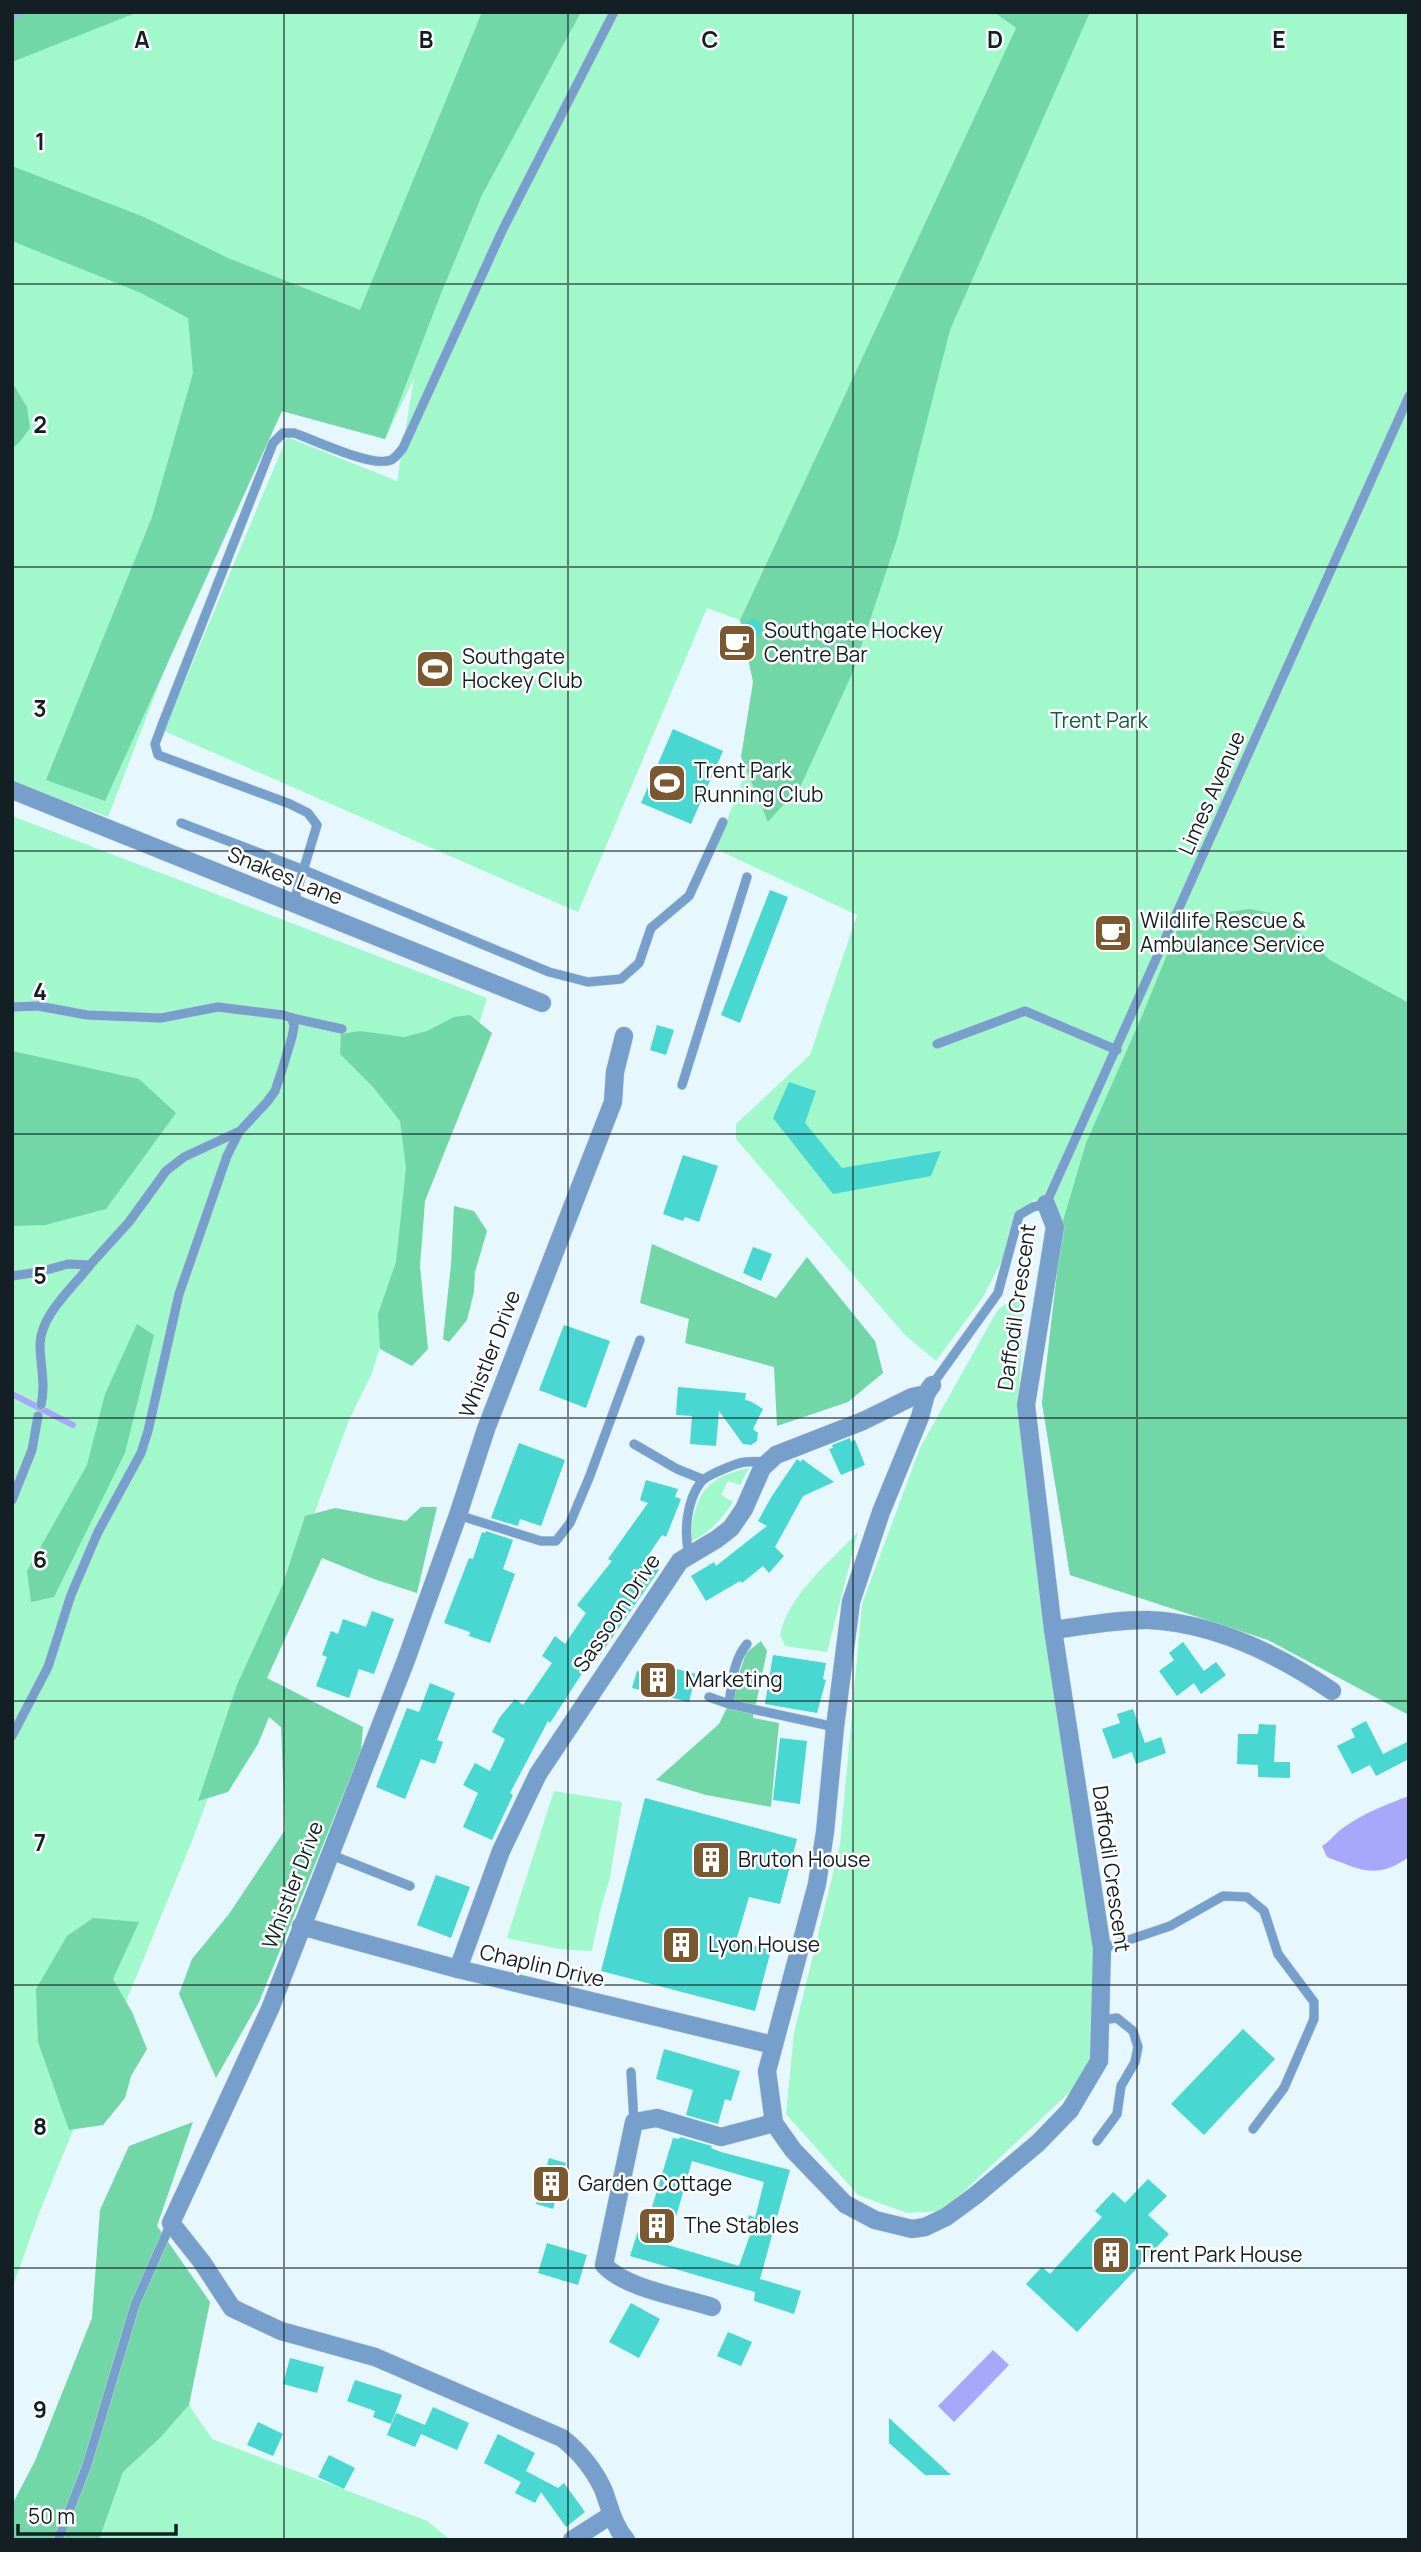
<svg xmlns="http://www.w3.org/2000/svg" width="1421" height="2552" font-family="Manrope,sans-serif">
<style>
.green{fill:#a0f8cb}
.forest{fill:#72d7a6}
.water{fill:#a7a8fc}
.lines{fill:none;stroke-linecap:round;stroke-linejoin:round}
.stream{stroke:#a7a8fc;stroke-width:6}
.building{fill:#49d7d1;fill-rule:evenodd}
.service-casing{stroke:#c4d4db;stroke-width:10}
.minor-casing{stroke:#c4d4db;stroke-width:19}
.service{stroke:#779fcc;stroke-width:9}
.minor{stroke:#779fcc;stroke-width:18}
.grid{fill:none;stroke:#141f23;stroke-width:2;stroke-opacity:0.55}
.labels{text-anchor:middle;stroke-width:5;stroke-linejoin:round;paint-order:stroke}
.poi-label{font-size:21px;fill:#141f23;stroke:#fff;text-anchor:start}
.park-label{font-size:21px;fill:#0d5d3e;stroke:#fff}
.street-label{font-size:21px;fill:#141f23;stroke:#fff}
.grid-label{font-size:23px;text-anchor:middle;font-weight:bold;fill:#141f23;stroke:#fff;stroke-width:5;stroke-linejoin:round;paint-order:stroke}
</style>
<rect width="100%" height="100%" fill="#e6f7fe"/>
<!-- green -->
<g class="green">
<path d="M12,12H994L1016,28L740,620L707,608L578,912L164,731L287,437L397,481L414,378L385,439L266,407L108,817L12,781Z"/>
<path d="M1040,12H1409V1715L1268,1640L1070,1575L1042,1403L1063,1221L1034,1199L983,1297L936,1361L905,1335L736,1139V1124L810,1055L857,915L716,849Z"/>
<path d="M12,816L487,998L372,1373L349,1420L192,1841L39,2213L12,2289Z"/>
<path d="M1018,1294L1024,1305L1018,1408L1096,1966V2051L1075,2087L943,2211L907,2213L858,2195L786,2114L794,2033L840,1845L862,1604L920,1448L997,1311Z"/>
<path d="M749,1468L740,1485L728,1481L721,1495L733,1502C721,1519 710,1534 690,1541C695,1497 702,1478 749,1468Z"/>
<path d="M858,1532L827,1652L785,1646L780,1635C789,1594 830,1562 858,1532Z"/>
<path d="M554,1791L622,1802L610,1878L600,1911L592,1951L559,1949L507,1938Z"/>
<path d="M189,2405L212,2439L427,2521L451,2540H99L123,2472L161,2437Z"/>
</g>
<!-- forest -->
<g class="forest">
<path d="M12,12H138L12,62Z"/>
<path d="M482,12H581L482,195L440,296L385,439L282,411L105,801L46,780L152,517L193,373L188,318L141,293L12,241V166L144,217L228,258L360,310Z"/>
<path d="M994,12H1090L950,330L897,539L852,674L801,785L768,822L741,757L753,682L740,620L1016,28Z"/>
<path d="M12,382L27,407L30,428L19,443L12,448Z"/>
<path d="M1250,909L1281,915L1330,960L1409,1003V1715L1268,1640L1070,1575L1042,1403L1063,1221L1086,1143L1142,1016L1182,918Z"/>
<path d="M470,1015L492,1033L425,1201L420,1266L428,1349L412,1366L380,1349L378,1314L396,1262L406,1168L400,1121L373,1087L340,1054L341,1034L360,1031L404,1037L427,1031L454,1017Z"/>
<path d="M12,1051L139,1079L176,1113L106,1209L45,1225L12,1226Z"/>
<path d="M454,1206L474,1211L487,1231L475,1272L474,1292L467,1320L449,1342L443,1339L451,1265Z"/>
<path d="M652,1244L776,1298L807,1257L875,1341L883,1373L848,1402L777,1426L774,1367L685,1343L689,1319L640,1303Z"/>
<path d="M137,1324L154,1335L125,1453L54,1597L31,1602L27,1571L87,1465L105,1394Z"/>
<path d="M421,1507H437L417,1593L374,1579L322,1558L267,1678L363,1727L361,1751L259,2002L216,2078L179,1994L192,1959L229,1914L285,1830L281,1727L269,1717L258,1744L228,1792L198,1801L237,1685L283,1584L305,1516L335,1508L406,1521Z"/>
<path d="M761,1641L767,1651L753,1718L779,1723L771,1807L706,1795L656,1780L719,1724L729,1704L746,1653Z"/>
<path d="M93,1918L139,1922L113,1979L132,2012L147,2049L131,2076L125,2098L103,2125L69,2130L38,2042L36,1989L67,1936Z"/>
<path d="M193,2122L157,2226L210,2302L189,2405L161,2437L123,2472L99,2540H12V2505L35,2461L92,2318L100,2210L129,2146Z"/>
</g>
<!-- water -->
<g class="water">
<path d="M1409,1796V1857C1377,1880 1361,1870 1327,1857L1322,1846C1331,1841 1335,1833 1343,1828C1362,1814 1387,1804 1409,1796Z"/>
<path d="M993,2350L1009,2365L954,2422L938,2406Z"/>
</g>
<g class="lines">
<!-- stream -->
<g class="stream">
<path d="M12,16L20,12"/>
<path d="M12,1394L73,1425"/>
</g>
</g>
<!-- building -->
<g class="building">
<circle cx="753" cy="628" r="9"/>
<path d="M673,729L723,751L691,824L641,803Z"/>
<path d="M770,890L788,897L740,1023L721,1015Z"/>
<path d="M1104,917L1131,926L1123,947L1098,938Z"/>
<path d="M657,1025L674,1030L666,1055L650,1050Z"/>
<path d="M789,1082L816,1091L805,1123L842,1168L941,1151L931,1176L833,1194L773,1118Z"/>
<path d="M683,1155L718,1166L699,1222L685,1217L683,1221L663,1214Z"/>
<path d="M753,1247L772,1254L761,1281L743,1273Z"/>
<path d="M564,1325L610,1341L586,1408L539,1390Z"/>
<path d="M678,1387L746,1393L745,1400L750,1401L763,1409L753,1429L758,1433L757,1441L751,1445L743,1444L719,1411L716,1446L690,1444L692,1416L676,1415Z"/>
<path d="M850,1438L851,1442L855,1440L865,1465L841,1475L829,1449L833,1448L832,1445Z"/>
<path d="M519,1443L565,1460L541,1526L520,1519L518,1526L491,1518Z"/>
<path d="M797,1459L801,1462L802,1459L834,1482L803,1496L775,1547L784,1556L769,1573L763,1566L742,1583L740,1581L706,1601L691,1576L714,1562L716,1566L767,1526L758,1521L772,1496Z"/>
<path d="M646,1480L678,1489L675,1497L681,1499L666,1537L662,1535L645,1560L659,1570L596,1661L592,1658L550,1723L548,1721L510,1793L513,1795L492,1840L463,1827L478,1793L463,1785L475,1763L490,1771L505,1739L492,1732L500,1717L515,1699L523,1705L552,1663L542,1656L555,1636L565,1644L586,1613L577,1605L612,1561L608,1559L648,1503L640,1500Z"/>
<path d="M486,1531L513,1540L503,1569L515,1574L490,1643L469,1636L470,1632L444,1623L469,1558L473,1559L482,1532L485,1533Z"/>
<path d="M372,1611L394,1619L374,1674L359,1669L349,1698L316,1686L327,1657L322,1655L331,1631L338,1634L343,1619L366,1627Z"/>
<path d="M1183,1642L1204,1671L1216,1662L1226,1675L1201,1694L1194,1683L1177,1696L1159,1671L1174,1660L1169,1653Z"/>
<path d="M773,1655L826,1663L823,1679L826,1680L817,1713L765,1704Z"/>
<path d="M646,1661L696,1674L689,1702L632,1688L637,1671L643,1672Z"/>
<path d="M430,1683L455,1693L437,1740L443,1742L435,1764L421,1759L405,1799L376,1787L407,1708L419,1712Z"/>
<path d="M1133,1709L1145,1743L1161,1737L1166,1753L1136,1764L1132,1752L1113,1759L1102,1729L1120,1723L1117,1714Z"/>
<path d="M1366,1721L1383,1754L1409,1741V1759L1376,1776L1370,1765L1352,1774L1337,1746L1355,1737L1351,1729Z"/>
<path d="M1259,1724L1276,1725L1274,1762H1290V1778L1258,1777V1765L1237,1764L1238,1734H1258Z"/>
<path d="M780,1738L807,1741L800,1804L773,1800Z"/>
<path d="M645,1798L797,1839L780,1904L749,1897L736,1941L771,1950L755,2011L601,1971Z"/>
<path d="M436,1875L470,1887L451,1938L417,1925Z"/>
<path d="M1243,2029L1275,2059L1204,2135L1171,2104Z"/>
<path d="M664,2049L740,2071L731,2101L725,2099L718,2124L686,2115L693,2090L656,2079Z"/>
<path d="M680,2137L712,2146L711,2148L721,2152L790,2170L760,2279L801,2291L794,2314L754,2301L755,2292L630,2256L646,2207H652L673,2138L679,2139ZM692,2161L764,2182L755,2218L749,2215L744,2234L750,2235L739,2266L668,2245Z"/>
<path d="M549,2158L566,2163L553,2209L536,2204Z"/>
<path d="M1148,2179L1167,2196L1148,2215L1169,2234L1077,2332L1026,2284L1042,2267L1050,2274L1102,2217L1095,2211L1113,2192L1125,2203Z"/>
<path d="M547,2243L587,2255L578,2285L538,2273Z"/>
<path d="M631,2303L660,2319L639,2358L609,2342Z"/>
<path d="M728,2332L752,2342L741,2366L717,2356Z"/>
<path d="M290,2358L324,2367L317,2393L283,2384Z"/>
<path d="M355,2380L402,2395L391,2424L373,2417L375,2411L347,2401Z"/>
<path d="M433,2407L469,2423L457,2450L421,2434L415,2447L387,2435L396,2413L425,2425Z"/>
<path d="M889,2418L951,2475H925L889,2443Z"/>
<path d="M258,2422L283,2434L273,2456L247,2445Z"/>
<path d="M498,2434L535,2453L526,2471L558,2488L564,2483L585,2512L566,2527L541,2492L535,2503L515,2493L521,2482L484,2463Z"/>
<path d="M329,2455L355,2468L344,2489L318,2477Z"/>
</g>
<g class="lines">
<defs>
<g id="service">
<path d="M181,823L304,870L549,972L588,982L621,979L639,963L651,928L689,896L723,822"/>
<path d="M293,904L317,825L308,813L290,804L158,755L155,744L164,720L273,443L283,433H294C315,440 372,468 391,460C395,458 400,452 403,448L503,229L614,12"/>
<path d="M12,1007L38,1006L87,1015L161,1018L218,1007L283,1015L292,1018L294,1026L292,1037L282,1070L275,1091L267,1102L240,1131L184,1157L166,1171L129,1222L90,1265L68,1264L39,1272L12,1276"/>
<path d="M292,1018L342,1029"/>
<path d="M937,1044L1025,1011L1117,1050"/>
<path d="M682,1085L747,877"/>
<path d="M932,1385L998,1293L1019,1215L1033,1207L1046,1204L1409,396"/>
<path d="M41,1405C46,1384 40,1365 40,1344C41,1314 73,1288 90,1265"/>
<path d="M634,1444L677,1469L702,1479"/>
<path d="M12,1500L32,1450L38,1416"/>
<path d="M458,1515L541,1541H556L570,1523L589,1478L640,1340"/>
<path d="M689,1555C684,1533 686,1501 701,1482C705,1476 736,1463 745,1462C752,1461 759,1462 766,1461"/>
<path d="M709,1697L729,1704L835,1727"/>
<path d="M729,1704C732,1684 733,1660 747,1644"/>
<path d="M12,1736L48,1667L71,1595L98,1532L141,1453L148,1431L179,1294L227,1156L239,1132"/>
<path d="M329,1854L410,1886"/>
<path d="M1102,1949L1170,1926L1223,1896L1247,1897L1264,1911L1278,1954L1314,2002V2019L1284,2088L1253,2129"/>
<path d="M631,2072L634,2122"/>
<path d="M1097,2141L1117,2114L1121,2086L1135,2062L1138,2047L1133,2031L1117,2018L1101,2020"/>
<path d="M58,2540L87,2465L135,2305L171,2223"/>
</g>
<g id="minor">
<path d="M12,790L542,1003"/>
<path d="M624,1036L615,1072L613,1102L486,1429L458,1515L406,1660L270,2009L171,2223L202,2262L232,2308L281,2331L375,2357L562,2438C580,2452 593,2468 603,2489C610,2507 613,2525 626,2540"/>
<path d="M932,1385L926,1394L920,1417L881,1512L851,1602L835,1727L825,1832L817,1884L767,2071L774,2123L793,2150L845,2204L875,2220L912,2229L925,2227L946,2217L976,2195L1038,2143L1070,2110L1099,2061L1102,1949L1053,1630L1026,1405L1055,1227L1046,1204"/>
<path d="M1053,1630C1084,1626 1118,1619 1149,1620C1214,1623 1279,1655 1332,1691"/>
<path d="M301,1926L458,1969L773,2045"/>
<path d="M458,1969L501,1851L538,1774L680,1561L717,1539L731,1528L744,1509L762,1468L776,1455L863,1421L912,1397L926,1394"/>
<path d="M712,2307C681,2297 626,2289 604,2265L634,2122L657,2118L721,2137L774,2123"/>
<path d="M572,2540L611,2515"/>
</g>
</defs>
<!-- service casing -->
<use href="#service" class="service-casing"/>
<!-- minor casing -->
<use href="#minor" class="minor-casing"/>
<!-- service -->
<use href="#service" class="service"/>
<!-- minor -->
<use href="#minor" class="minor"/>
</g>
<!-- grid -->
<path class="grid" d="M284,12V2540M568,12V2540M853,12V2540M1137,12V2540M12,284H1409M12,567H1409M12,851H1409M12,1134H1409M12,1418H1409M12,1701H1409M12,1985H1409M12,2268H1409"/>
<!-- icons -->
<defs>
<symbol id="cafe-square" viewBox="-11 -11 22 22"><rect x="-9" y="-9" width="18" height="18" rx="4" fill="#7a5930" stroke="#fff"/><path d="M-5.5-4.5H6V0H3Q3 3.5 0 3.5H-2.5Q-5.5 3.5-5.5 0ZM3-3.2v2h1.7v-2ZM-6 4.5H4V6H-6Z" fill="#fff"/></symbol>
<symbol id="stadium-square" viewBox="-11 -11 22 22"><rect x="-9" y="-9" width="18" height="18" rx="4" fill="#7a5930" stroke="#fff"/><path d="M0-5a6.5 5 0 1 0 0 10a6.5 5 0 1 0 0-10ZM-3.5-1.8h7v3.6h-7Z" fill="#fff"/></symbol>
<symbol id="building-square" viewBox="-11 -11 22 22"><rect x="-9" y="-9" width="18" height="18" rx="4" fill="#7a5930" stroke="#fff"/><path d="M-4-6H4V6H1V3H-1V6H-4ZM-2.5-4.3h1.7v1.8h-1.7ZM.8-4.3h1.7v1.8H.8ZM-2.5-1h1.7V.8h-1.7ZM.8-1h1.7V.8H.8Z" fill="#fff"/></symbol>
</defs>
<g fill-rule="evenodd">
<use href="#cafe-square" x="715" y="621" width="44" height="44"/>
<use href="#stadium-square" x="413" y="647" width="44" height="44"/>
<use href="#stadium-square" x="645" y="761" width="44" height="44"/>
<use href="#cafe-square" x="1091" y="911" width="44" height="44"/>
<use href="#building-square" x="636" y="1658" width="44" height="44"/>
<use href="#building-square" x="689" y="1838" width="44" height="44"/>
<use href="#building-square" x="659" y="1923" width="44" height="44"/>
<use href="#building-square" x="529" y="2162" width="44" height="44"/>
<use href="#building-square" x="635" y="2204" width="44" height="44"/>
<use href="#building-square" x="1089" y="2233" width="44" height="44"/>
</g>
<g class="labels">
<!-- poi labels -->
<g class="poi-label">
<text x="764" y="638">Southgate Hockey<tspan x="764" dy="24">Centre Bar</tspan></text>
<text x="462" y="664">Southgate<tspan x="462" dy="24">Hockey Club</tspan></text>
<text x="694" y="778">Trent Park<tspan x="694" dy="24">Running Club</tspan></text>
<text x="1140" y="928">Wildlife Rescue &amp;<tspan x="1140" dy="24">Ambulance Service</tspan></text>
<text x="685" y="1687">Marketing</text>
<text x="738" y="1867">Bruton House</text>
<text x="708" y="1952">Lyon House</text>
<text x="578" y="2191">Garden Cottage</text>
<text x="684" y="2233">The Stables</text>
<text x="1138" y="2262">Trent Park House</text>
</g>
<!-- park labels -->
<g class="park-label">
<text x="1099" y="728">Trent Park</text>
</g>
<!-- street labels -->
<g class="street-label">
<text transform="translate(1212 793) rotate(-66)" y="7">Limes Avenue</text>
<text transform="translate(285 876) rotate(22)" y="7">Snakes Lane</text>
<text transform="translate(1017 1307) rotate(-82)" y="7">Daffodil Crescent</text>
<text transform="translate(490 1354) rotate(-69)" y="7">Whistler Drive</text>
<text transform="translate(617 1613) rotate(-56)" y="7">Sassoon Drive</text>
<text transform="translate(1111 1869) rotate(82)" y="7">Daffodil Crescent</text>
<text transform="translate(293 1885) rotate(-69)" y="7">Whistler Drive</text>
<text transform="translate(542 1966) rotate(13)" y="7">Chaplin Drive</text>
</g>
</g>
<g class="grid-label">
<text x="142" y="48">A</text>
<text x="426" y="48">B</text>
<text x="710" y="48">C</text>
<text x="995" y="48">D</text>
<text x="1279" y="48">E</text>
<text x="40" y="150">1</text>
<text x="40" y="433">2</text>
<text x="40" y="717">3</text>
<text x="40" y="1000">4</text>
<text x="40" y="1284">5</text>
<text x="40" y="1568">6</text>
<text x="40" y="1851">7</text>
<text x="40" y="2135">8</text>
<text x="40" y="2418">9</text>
</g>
<!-- border -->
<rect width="1421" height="2552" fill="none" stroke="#141f23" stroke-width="28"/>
<!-- scale -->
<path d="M18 2524v10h158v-10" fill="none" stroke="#141f23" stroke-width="3.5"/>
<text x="28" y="2524" font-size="21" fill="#141f23" stroke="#ffffff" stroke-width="5" paint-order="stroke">50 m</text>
</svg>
